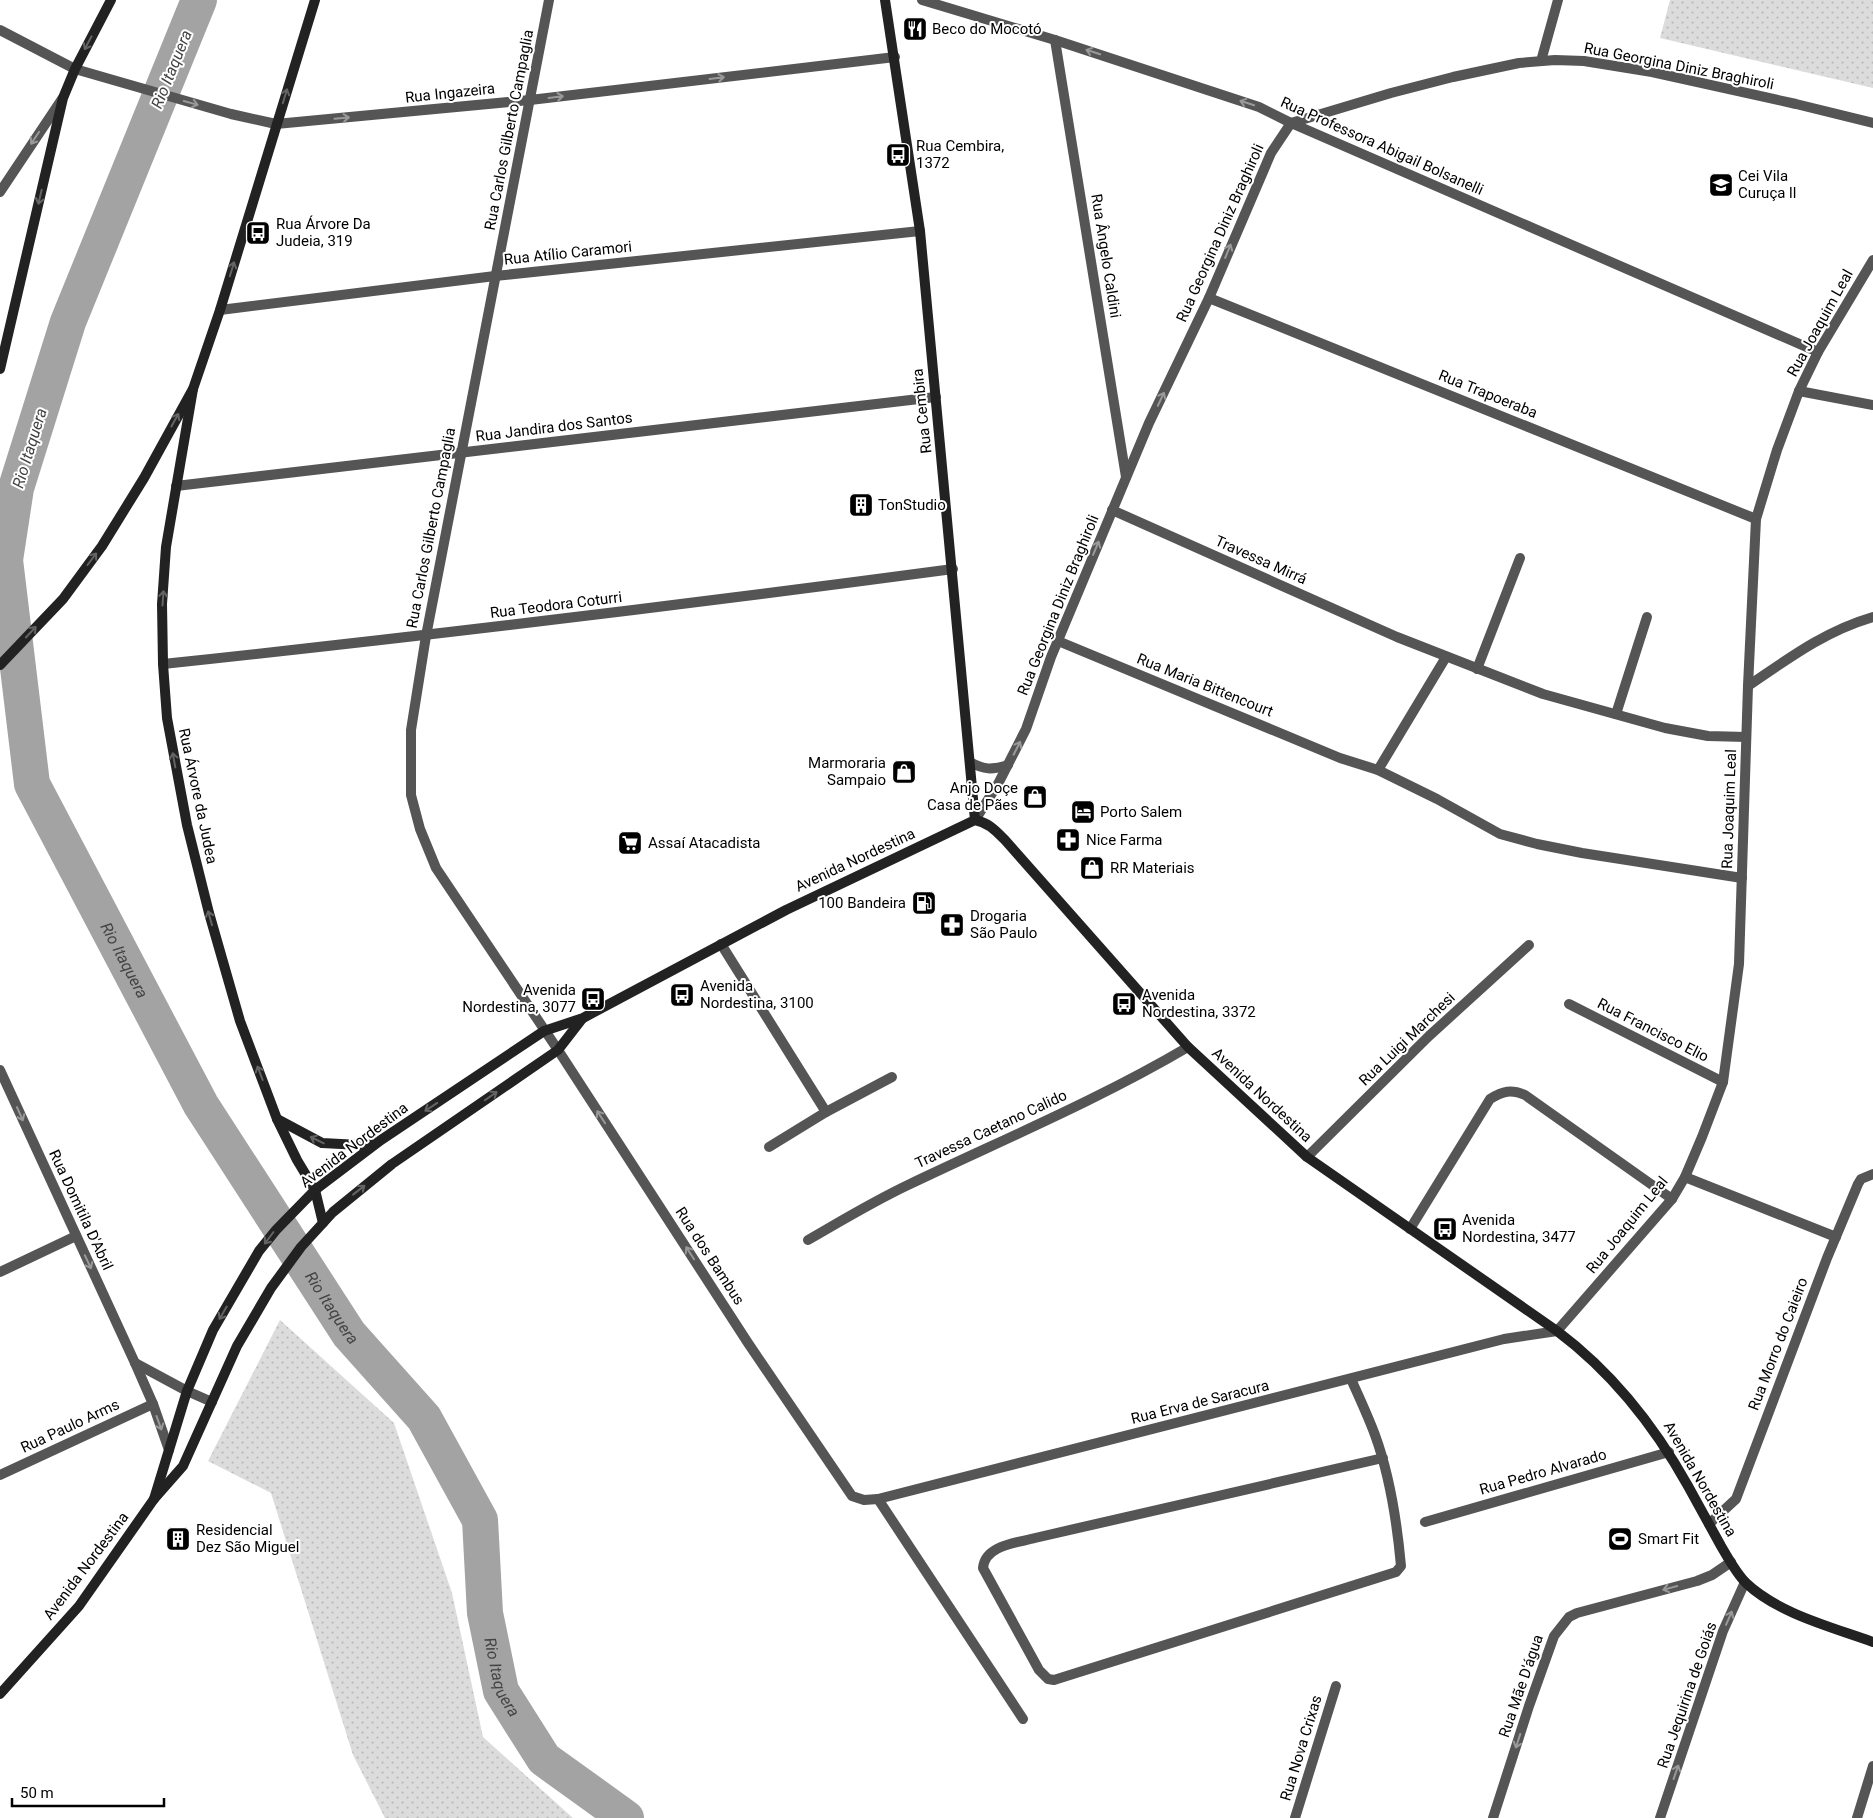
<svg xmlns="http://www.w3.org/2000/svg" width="1873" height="1818" font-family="Roboto,sans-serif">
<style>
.park{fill:url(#park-dots)}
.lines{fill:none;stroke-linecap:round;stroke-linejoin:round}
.river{stroke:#a3a3a3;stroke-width:36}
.street{stroke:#555;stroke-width:10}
.secondary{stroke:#222;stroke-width:10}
.oneway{stroke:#646464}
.oneway2{stroke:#999}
.labels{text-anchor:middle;stroke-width:4;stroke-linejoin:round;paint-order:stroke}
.poi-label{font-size:15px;fill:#000;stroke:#fff;text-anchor:start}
.street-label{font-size:15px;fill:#000;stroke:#fff}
.water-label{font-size:16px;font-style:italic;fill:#444;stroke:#fff}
</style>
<defs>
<pattern id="park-dots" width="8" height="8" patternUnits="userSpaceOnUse" patternTransform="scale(1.25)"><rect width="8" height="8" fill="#dcdcdc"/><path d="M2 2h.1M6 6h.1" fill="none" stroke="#bbb" stroke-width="1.8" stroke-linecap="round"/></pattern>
</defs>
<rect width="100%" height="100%" fill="#fff"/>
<!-- park -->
<g class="park">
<path d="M1670,0H1873V88L1660,38Z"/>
<path d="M280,1320L394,1423L452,1593L483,1737L573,1818H385L353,1755L271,1493L208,1461Z"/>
</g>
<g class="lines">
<!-- river -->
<path class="river" id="s1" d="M199,0L68,322L16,488L5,560L32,784L201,1105L349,1334L424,1418L480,1520L485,1613L501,1691L544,1759L626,1818"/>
<!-- street -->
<g class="street">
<path d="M549,0L426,636L411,730V795L420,829L436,868L558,1050L748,1343L852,1496L864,1500L878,1499L1504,1339L1557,1331L1672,1199L1685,1177L1702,1137L1723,1082L1739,964L1748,686L1756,519L1777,450L1799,391L1818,352L1873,260"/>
<path d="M922,0L1055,40L1259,107L1291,123L1818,352"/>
<path d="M0,30L75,69L231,114L276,124L530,100L895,57"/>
<path d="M1055,40L1126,477"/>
<path d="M1541,61L1558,0"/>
<path d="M0,192L62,99"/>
<path d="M1209,298L1756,519"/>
<path d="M220,310L495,276L920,231"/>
<path d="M1799,391L1873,405"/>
<path d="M176,486L936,397"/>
<path d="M1112,510L1397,637L1543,694L1665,728L1708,736L1746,737"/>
<path d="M1058,641L1340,758L1378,770L1437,799L1500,834L1537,844L1582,853L1742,878"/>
<path d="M163,664C426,636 690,604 953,569"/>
<path d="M1477,669L1520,558"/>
<path d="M1748,686C1789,658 1825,631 1873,617"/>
<path d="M1616,714L1647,617"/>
<path d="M970,762C984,770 992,770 1008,765"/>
<path d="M1378,770L1446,657"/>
<path d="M975,820L998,784L1026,729L1051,657L1149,423L1209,298L1271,153L1291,123L1391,93L1453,77L1519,63L1555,60L1584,61L1652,72L1796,104L1873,123"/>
<path d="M721,944L826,1112"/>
<path d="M1569,1004L1723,1082"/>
<path d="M0,1070L135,1363L153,1404L169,1450"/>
<path d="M769,1147L826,1112L892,1077"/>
<path d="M1307,1157L1429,1036L1529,945"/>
<path d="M1685,1177L1836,1237"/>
<path d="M1410,1229L1490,1099C1503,1091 1511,1089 1525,1095L1672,1199"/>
<path d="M808,1240C841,1221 874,1201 908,1185C1002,1140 1098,1100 1188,1047"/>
<path d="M0,1272L76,1236"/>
<path d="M135,1363L187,1391L212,1402"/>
<path d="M1351,1379C1359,1397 1368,1416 1375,1435C1390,1476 1397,1522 1401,1566L1396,1572L1054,1680L1048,1679L1039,1670L983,1568C985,1545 1017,1543 1035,1538L1383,1458"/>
<path d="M0,1475L153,1404"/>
<path d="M878,1499L1023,1719"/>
<path d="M1425,1522L1669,1452"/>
<path d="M1709,1524L1736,1499L1827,1258L1858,1184L1861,1179L1873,1174"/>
<path d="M1295,1818L1336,1686"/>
<path d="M1493,1818L1529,1706L1554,1636L1569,1617L1577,1613L1697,1581L1712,1575L1731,1562"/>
<path d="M1660,1818L1723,1631L1745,1582"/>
<path d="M1857,1818L1873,1766"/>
</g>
<!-- secondary -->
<g class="secondary">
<path d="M885,0L920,231L975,820"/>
<path d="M0,369L63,98L75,69L111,0"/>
<path d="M193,389L166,547L162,604L163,664L167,718L187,825L209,913L240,1021L277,1119L297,1160L315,1190L323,1223"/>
<path d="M0,665L63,599L102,546L144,478L193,389L220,310L315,0"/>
<path d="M277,1119L322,1143L360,1145L376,1141"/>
<path d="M154,1499L187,1391L213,1330L259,1251L276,1230L315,1190L381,1140L544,1031L583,1018L786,910L975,820C989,823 995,830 1005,840L1188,1047L1307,1157L1557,1331C1613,1373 1654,1425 1688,1486C1699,1506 1710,1526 1721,1546C1728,1558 1736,1573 1746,1583C1779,1614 1832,1627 1873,1642"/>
<path d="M0,1694L79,1606L154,1499L183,1466L237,1346L271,1288L301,1247L333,1212L392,1164L558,1050L582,1019"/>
</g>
</g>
<!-- one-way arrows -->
<defs><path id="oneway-shaft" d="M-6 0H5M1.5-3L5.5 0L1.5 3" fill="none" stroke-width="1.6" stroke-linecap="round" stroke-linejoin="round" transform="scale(1.25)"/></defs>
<g class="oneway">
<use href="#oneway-shaft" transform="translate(88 43) rotate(118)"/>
<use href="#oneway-shaft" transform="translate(285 96) rotate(-73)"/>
<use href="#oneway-shaft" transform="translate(40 197) rotate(103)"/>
<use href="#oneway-shaft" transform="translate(232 269) rotate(-73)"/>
<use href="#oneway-shaft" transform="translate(175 420) rotate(-61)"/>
<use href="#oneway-shaft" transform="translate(92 559) rotate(-53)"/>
<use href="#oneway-shaft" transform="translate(163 598) rotate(-86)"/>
<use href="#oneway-shaft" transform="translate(31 632) rotate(-47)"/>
<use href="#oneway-shaft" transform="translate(174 760) rotate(-100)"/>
<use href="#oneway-shaft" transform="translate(210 918) rotate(-106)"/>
<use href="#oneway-shaft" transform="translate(260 1073) rotate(-111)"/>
<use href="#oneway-shaft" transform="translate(491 1096) rotate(-35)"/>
<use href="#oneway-shaft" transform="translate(431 1107) rotate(146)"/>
<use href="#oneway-shaft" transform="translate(317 1140) rotate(-154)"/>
<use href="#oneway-shaft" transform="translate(359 1190) rotate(-38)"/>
<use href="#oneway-shaft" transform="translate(269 1238) rotate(127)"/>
<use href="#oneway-shaft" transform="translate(223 1313) rotate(120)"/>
</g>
<g class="oneway2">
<use href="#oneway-shaft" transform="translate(1093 52) rotate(-162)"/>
<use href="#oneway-shaft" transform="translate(717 78) rotate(-7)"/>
<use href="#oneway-shaft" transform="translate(556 97) rotate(-7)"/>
<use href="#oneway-shaft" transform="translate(191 103) rotate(15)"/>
<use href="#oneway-shaft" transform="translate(1247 103) rotate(-162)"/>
<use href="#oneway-shaft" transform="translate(342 118) rotate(-5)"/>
<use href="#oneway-shaft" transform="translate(35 138) rotate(124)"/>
<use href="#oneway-shaft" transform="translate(1228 251) rotate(-68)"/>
<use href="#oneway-shaft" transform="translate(1161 399) rotate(-65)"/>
<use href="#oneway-shaft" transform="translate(1096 548) rotate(-67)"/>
<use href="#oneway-shaft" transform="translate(1017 748) rotate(-63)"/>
<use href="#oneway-shaft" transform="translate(20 1114) rotate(66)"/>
<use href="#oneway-shaft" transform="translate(601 1117) rotate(-123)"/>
<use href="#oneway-shaft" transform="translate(690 1253) rotate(-123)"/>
<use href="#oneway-shaft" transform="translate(88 1262) rotate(65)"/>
<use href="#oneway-shaft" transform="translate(159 1423) rotate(70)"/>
<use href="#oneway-shaft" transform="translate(1670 1588) rotate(165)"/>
<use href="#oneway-shaft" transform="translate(1729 1618) rotate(-66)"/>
<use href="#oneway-shaft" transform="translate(1518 1741) rotate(108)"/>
<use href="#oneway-shaft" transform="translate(1676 1772) rotate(-71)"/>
</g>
<!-- icons -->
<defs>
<symbol id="restaurant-square" viewBox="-11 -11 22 22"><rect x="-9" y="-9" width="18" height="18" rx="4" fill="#000" stroke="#fff"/><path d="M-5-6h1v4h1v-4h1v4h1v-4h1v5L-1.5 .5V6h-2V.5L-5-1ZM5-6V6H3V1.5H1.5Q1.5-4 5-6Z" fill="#fff"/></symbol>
<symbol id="bus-square" viewBox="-11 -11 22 22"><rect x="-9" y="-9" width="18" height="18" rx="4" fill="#000" stroke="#fff"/><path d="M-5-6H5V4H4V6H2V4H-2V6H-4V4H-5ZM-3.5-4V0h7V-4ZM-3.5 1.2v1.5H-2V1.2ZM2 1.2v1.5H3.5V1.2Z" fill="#fff"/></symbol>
<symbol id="school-square" viewBox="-11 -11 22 22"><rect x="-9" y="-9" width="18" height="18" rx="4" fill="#000" stroke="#fff"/><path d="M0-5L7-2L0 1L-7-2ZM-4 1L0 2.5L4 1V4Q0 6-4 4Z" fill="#fff"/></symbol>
<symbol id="building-square" viewBox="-11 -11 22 22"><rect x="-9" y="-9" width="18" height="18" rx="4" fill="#000" stroke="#fff"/><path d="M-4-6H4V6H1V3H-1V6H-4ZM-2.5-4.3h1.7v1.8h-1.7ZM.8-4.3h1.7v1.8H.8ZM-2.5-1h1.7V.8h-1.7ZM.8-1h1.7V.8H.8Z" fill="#fff"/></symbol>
<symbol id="shop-square" viewBox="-11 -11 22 22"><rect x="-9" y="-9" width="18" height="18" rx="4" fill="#000" stroke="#fff"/><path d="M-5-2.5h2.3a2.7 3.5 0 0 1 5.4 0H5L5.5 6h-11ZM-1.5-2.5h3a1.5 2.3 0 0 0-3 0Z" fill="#fff"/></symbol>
<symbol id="hotel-square" viewBox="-11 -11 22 22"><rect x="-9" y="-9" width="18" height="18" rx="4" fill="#000" stroke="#fff"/><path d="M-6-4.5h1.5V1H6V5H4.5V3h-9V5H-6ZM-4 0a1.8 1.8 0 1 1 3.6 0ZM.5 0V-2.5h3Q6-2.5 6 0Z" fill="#fff"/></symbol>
<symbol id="pharmacy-square" viewBox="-11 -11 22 22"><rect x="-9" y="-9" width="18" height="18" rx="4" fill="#000" stroke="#fff"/><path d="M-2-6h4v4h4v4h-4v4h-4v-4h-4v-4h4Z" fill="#fff"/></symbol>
<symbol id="supermarket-square" viewBox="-11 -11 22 22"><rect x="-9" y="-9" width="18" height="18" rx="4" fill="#000" stroke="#fff"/><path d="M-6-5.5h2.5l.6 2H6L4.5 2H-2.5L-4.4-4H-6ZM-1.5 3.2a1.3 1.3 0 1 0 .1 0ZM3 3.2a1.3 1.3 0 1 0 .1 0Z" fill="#fff"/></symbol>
<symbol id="fuel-square" viewBox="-11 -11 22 22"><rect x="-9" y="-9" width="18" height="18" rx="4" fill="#000" stroke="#fff"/><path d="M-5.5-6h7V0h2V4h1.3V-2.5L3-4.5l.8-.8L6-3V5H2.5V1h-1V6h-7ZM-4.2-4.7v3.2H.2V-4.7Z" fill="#fff"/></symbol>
<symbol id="stadium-square" viewBox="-11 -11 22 22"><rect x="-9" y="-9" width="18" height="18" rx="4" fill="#000" stroke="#fff"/><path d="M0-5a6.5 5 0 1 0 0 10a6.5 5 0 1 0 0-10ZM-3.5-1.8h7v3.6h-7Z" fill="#fff"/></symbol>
</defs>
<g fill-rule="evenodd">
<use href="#restaurant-square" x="901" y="15" width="28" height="28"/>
<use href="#bus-square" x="884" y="141" width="28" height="28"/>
<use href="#school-square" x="1707" y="171" width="28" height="28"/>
<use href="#bus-square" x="244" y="219" width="28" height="28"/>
<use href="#building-square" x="847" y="491" width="28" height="28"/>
<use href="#shop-square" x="890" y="758" width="28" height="28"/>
<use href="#shop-square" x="1021" y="783" width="28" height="28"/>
<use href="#hotel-square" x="1069" y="798" width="28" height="28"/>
<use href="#pharmacy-square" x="1054" y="826" width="28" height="28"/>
<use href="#supermarket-square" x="616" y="829" width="28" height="28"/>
<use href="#shop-square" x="1078" y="854" width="28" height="28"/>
<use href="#fuel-square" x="910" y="889" width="28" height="28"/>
<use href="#pharmacy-square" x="938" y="911" width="28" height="28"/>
<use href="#bus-square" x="668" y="981" width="28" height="28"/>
<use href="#bus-square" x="579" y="985" width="28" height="28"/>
<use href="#bus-square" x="1110" y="990" width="28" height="28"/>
<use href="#bus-square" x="1431" y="1215" width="28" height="28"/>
<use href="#building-square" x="164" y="1525" width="28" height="28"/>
<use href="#stadium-square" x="1606" y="1525" width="28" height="28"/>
</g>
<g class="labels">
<!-- poi labels -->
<g class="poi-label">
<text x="932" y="34">Beco do Mocotó</text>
<text x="916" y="151">Rua Cembira,<tspan x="916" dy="17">1372</tspan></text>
<text x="1738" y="181">Cei Vila<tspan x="1738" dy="17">Curuça ll</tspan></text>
<text x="276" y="229">Rua Árvore Da<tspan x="276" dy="17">Judeia, 319</tspan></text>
<text x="878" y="510">TonStudio</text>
<text x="886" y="768" text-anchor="end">Marmoraria<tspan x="886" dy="17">Sampaio</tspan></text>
<text x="1018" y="793" text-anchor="end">Anjo Doçe<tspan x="1018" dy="17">Casa de Pães</tspan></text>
<text x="1100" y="817">Porto Salem</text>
<text x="1086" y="845">Nice Farma</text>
<text x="648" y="848">Assaí Atacadista</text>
<text x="1110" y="873">RR Materiais</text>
<text x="906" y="908" text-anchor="end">100 Bandeira</text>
<text x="970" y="921">Drogaria<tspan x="970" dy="17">São Paulo</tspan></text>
<text x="700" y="991">Avenida<tspan x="700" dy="17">Nordestina, 3100</tspan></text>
<text x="576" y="995" text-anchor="end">Avenida<tspan x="576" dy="17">Nordestina, 3077</tspan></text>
<text x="1142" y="1000">Avenida<tspan x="1142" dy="17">Nordestina, 3372</tspan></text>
<text x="1462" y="1225">Avenida<tspan x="1462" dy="17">Nordestina, 3477</tspan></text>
<text x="196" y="1535">Residencial<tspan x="196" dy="17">Dez São Miguel</tspan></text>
<text x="1638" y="1544">Smart Fit</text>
</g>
<!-- street labels -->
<g class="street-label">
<text transform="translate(1679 66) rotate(11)" y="5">Rua Georgina Diniz Braghiroli</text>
<text transform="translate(450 93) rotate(-6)" y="5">Rua Ingazeira</text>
<text transform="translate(509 130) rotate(-79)" y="5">Rua Carlos Gilberto Campaglia</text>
<text transform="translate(1382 146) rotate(24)" y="5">Rua Professora Abigail Bolsanelli</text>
<text transform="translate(1220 233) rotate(-66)" y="5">Rua Georgina Diniz Braghiroli</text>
<text transform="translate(568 253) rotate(-6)" y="5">Rua Atílio Caramori</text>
<text transform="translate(1106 256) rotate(81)" y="5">Rua Ângelo Caldini</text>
<text transform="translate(1820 323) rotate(-61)" y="5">Rua Joaquim Leal</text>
<text transform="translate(1488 394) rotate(22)" y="5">Rua Trapoeraba</text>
<text transform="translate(922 411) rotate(-96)" y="5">Rua Cembira</text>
<text transform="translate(554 427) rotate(-7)" y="5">Rua Jandira dos Santos</text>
<text transform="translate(431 528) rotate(-79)" y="5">Rua Carlos Gilberto Campaglia</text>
<text transform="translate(1261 560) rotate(24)" y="5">Travessa Mirrá</text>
<text transform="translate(556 605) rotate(-7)" y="5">Rua Teodora Coturri</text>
<text transform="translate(1058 605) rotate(-68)" y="5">Rua Georgina Diniz Braghiroli</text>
<text transform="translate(1205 685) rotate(22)" y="5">Rua Maria Bittencourt</text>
<text transform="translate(198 796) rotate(78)" y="5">Rua Árvore da Judea</text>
<text transform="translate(1729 809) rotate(-88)" y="5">Rua Joaquim Leal</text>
<text transform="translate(855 860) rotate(-25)" y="5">Avenida Nordestina</text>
<text transform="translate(1653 1030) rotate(27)" y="5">Rua Francisco Elio</text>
<text transform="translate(1407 1039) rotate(-44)" y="5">Rua Luigi Marchesi</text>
<text transform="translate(1262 1095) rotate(43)" y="5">Avenida Nordestina</text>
<text transform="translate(991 1129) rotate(-25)" y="5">Travessa Caetano Calido</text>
<text transform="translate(354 1145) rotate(-37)" y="5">Avenida Nordestina</text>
<text transform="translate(81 1210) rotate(65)" y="5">Rua Domitila D'Abril</text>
<text transform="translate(1627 1225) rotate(-51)" y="5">Rua Joaquim Leal</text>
<text transform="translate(710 1256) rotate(57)" y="5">Rua dos Bambus</text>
<text transform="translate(1778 1344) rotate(-69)" y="5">Rua Morro do Caieiro</text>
<text transform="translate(1200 1402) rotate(-14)" y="5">Rua Erva de Saracura</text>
<text transform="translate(70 1426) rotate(-25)" y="5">Rua Paulo Arms</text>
<text transform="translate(1543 1472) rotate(-16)" y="5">Rua Pedro Alvarado</text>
<text transform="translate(1700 1479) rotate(60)" y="5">Avenida Nordestina</text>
<text transform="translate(86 1566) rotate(-53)" y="5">Avenida Nordestina</text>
<text transform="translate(1521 1686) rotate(-71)" y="5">Rua Mãe D'água</text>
<text transform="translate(1687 1695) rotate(-71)" y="5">Rua Jequirina de Goiás</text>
<text transform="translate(1301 1748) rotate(-73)" y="5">Rua Nova Crixas</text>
</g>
<!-- water labels -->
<g class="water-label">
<text transform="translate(171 69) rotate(-68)" y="6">Rio Itaquera</text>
<text transform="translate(29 448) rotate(-73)" y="6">Rio Itaquera</text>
<text dy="6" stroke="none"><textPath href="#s1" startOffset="1019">Rio Itaquera</textPath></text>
<text dy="6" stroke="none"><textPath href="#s1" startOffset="1424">Rio Itaquera</textPath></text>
<text dy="6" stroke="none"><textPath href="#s1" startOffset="1844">Rio Itaquera</textPath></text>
</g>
</g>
<!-- scale -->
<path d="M12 1798v8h152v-8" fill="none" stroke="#000000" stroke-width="2.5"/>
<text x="20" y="1798" font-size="15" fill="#000000" stroke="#ffffff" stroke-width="4" paint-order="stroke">50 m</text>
</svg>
